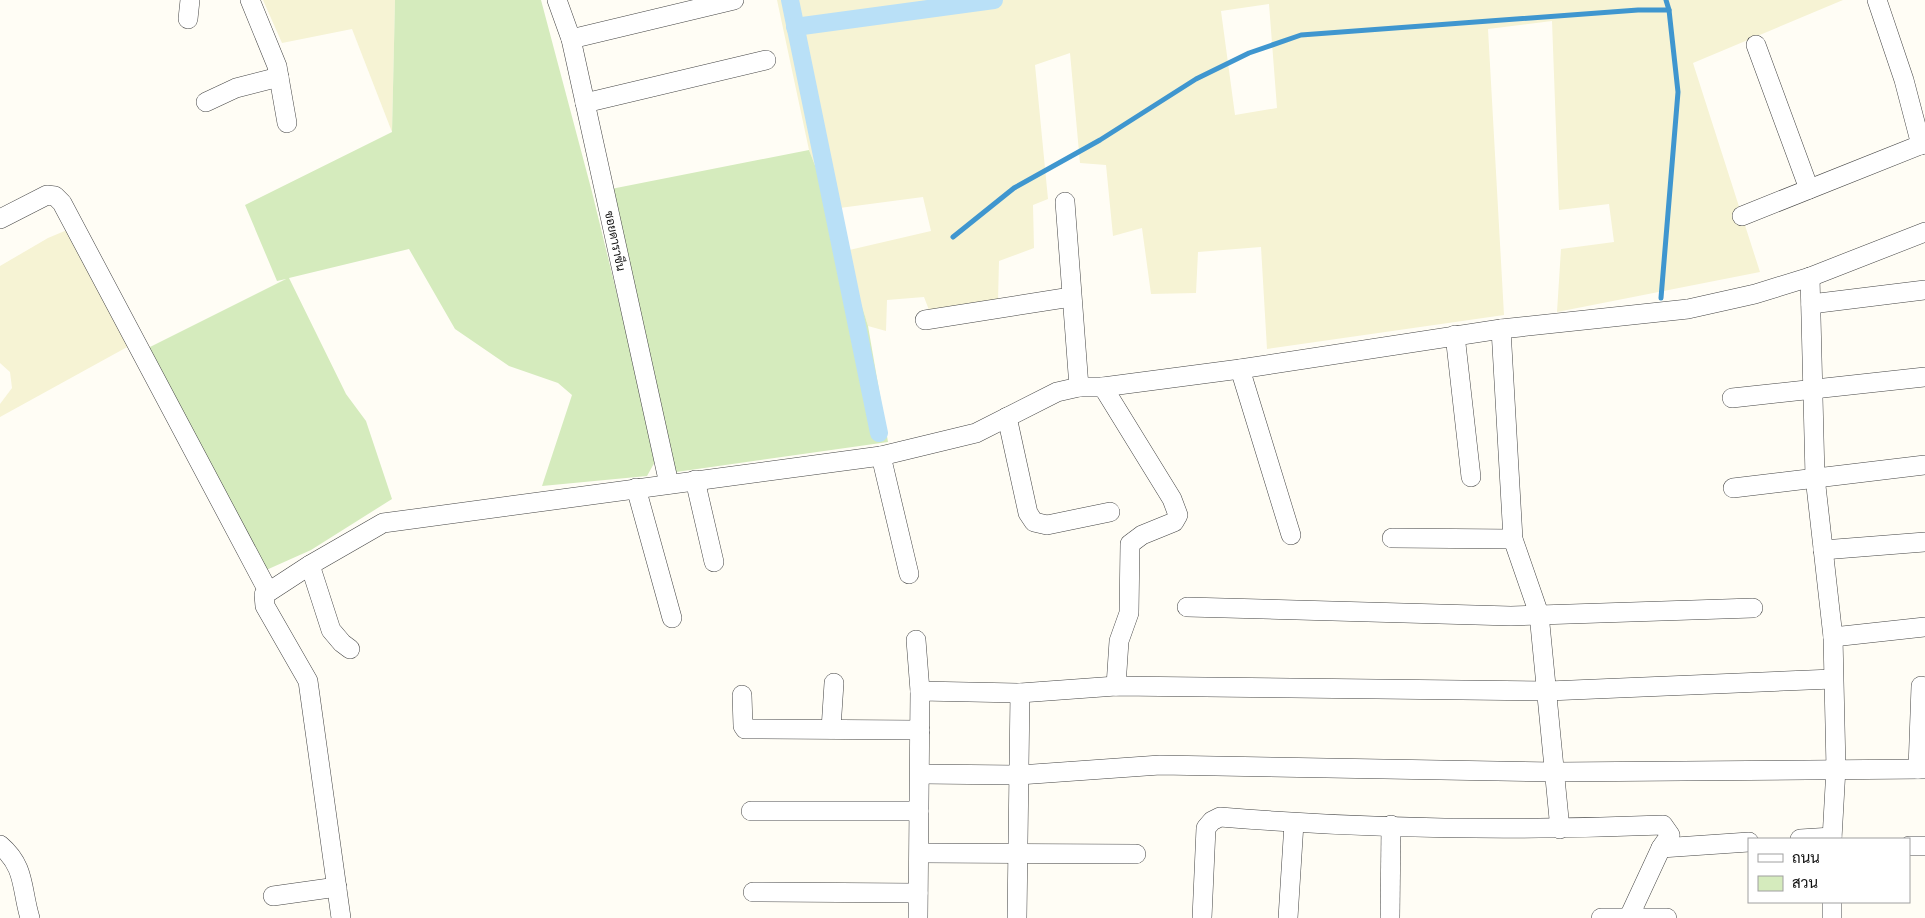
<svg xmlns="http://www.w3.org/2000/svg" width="1925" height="918" font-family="Lora,Sarabun,serif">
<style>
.farmland{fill:#f6f3d4;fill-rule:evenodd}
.green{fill:#d5ebbd}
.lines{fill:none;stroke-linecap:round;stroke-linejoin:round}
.stream{stroke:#3f96cf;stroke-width:5}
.canal{stroke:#b9e0f7;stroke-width:18}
.minor-casing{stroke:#444;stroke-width:20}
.minor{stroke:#fff;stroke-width:19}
.labels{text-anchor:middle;stroke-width:5;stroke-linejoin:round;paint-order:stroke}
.street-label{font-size:12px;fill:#111;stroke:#fff}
</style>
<rect width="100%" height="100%" fill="#fffdf5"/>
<!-- farmland -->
<g class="farmland">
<path d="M263,0H395L392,132L352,29L282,43Z"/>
<path d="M777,0H1843L1693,63L1760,272L1557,312L1561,249L1614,242L1609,204L1559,210L1552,21L1488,29L1504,315L1267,349L1261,247L1198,252L1196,293L1151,294L1142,228L1113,236L1106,165L1080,163L1070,53L1035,65L1048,199L1033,205L1034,248L999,261L998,301L929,310L924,297L887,300L886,331L868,326L845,251L931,231L923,197L832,209L809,150ZM1269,4L1277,108L1235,115L1221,11Z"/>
<path d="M67,230L129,346L0,417V404L12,388L10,372L0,363V266L48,238Z"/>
</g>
<!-- green -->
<g class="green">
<path d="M395,0H541L592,192L657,458L647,476L542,486L572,395L558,383L509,366L455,329L409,249L289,278L346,394L366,421L392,499L311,550L264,571L146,349L286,279L277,281L245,205L392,132Z"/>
<path d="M809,150L832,209L868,326L888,442L676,472L611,189Z"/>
</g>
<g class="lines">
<!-- stream -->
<g class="stream">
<path d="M953,237L1014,188L1100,140L1196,79L1249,53L1301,35L1638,10H1669"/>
<path d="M1661,298L1678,92L1669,10L1666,0"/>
</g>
<!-- canal -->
<g class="canal">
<path d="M790,0L879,433"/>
<path d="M795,27L994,0"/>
</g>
<defs>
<g id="minor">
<path d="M250,0L277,66L287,123"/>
<path d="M557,0L571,39L669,484"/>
<path d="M1877,0L1904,80L1921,145"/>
<path d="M188,19L190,0"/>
<path d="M571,39L734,0"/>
<path d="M1756,45L1809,189"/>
<path d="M206,102L236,88L279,77"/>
<path d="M585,103L766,60"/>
<path d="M1065,202L1079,387"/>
<path d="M1742,216L1925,143"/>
<path d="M0,219L47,195L55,196L62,203L268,591"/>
<path d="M1810,277L1815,477L1833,637L1836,768L1832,839"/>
<path d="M1811,304L1925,290"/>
<path d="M925,320L1071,297"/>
<path d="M1501,329L1513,539L1539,614L1560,829"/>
<path d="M1455,335L1471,477"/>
<path d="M1240,369L1291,535"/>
<path d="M1103,387L1172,499L1178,515L1174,522L1142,535L1130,544L1129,613L1119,641L1116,686"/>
<path d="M1732,398L1925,377"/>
<path d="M1007,417L1028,513L1034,522L1047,525L1110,512"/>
<path d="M881,456L909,574"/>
<path d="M695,480L714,562"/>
<path d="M636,488L672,618"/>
<path d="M1733,488L1925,465"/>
<path d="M1392,538L1513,539"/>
<path d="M1823,550L1925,542"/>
<path d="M310,565L331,630L342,643L350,649"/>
<path d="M1187,607L1511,616L1753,608"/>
<path d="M1833,637L1925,627"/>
<path d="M916,640L920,691"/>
<path d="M742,695L743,726L745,729L920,730"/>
<path d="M831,729L834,683"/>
<path d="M1918,769L1921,686"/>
<path d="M920,774L1019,775L1160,765L1554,772L1925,769"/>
<path d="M751,811H919"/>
<path d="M1800,839L1832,837"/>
<path d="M0,845C26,867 21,889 30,918"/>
<path d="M1909,846H1925"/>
<path d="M1661,848L1749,842"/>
<path d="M920,853L1136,854"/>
<path d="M753,892L918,893"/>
<path d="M273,896L337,887"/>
<path d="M1832,902V918"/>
<path d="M341,918L308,681L265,606L264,595L310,565L383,523L881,456L976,433L1057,392L1079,387H1103L1240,369L1501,329L1688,309L1755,294L1810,277L1925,232"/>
<path d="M918,918L920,691L1020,693L1116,686L1548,691L1833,679"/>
<path d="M1017,918L1020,693"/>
<path d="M1202,918L1206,828L1212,821L1220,817C1367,829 1516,831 1663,825L1670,835L1661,848L1629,917"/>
<path d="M1288,918L1294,823"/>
<path d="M1390,918L1391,825"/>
<path d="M1601,918H1667"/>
</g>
</defs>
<!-- minor casing -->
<use href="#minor" class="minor-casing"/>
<!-- minor -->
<use href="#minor" class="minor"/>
</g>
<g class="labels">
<!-- street labels -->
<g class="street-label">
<text transform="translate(615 241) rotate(78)" y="4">ซอยดาราซีน</text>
</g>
</g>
<!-- legend -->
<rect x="1748" y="838" width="162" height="65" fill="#ffffff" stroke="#a0a0a0"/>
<rect x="1758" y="854" width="25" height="8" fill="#ffffff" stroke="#a0a0a0"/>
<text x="1792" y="863" font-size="15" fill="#111111">ถนน</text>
<rect x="1758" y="876" width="25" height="15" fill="#d5ebbd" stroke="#a0a0a0"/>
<text x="1792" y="888" font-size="15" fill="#111111">สวน</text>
</svg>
